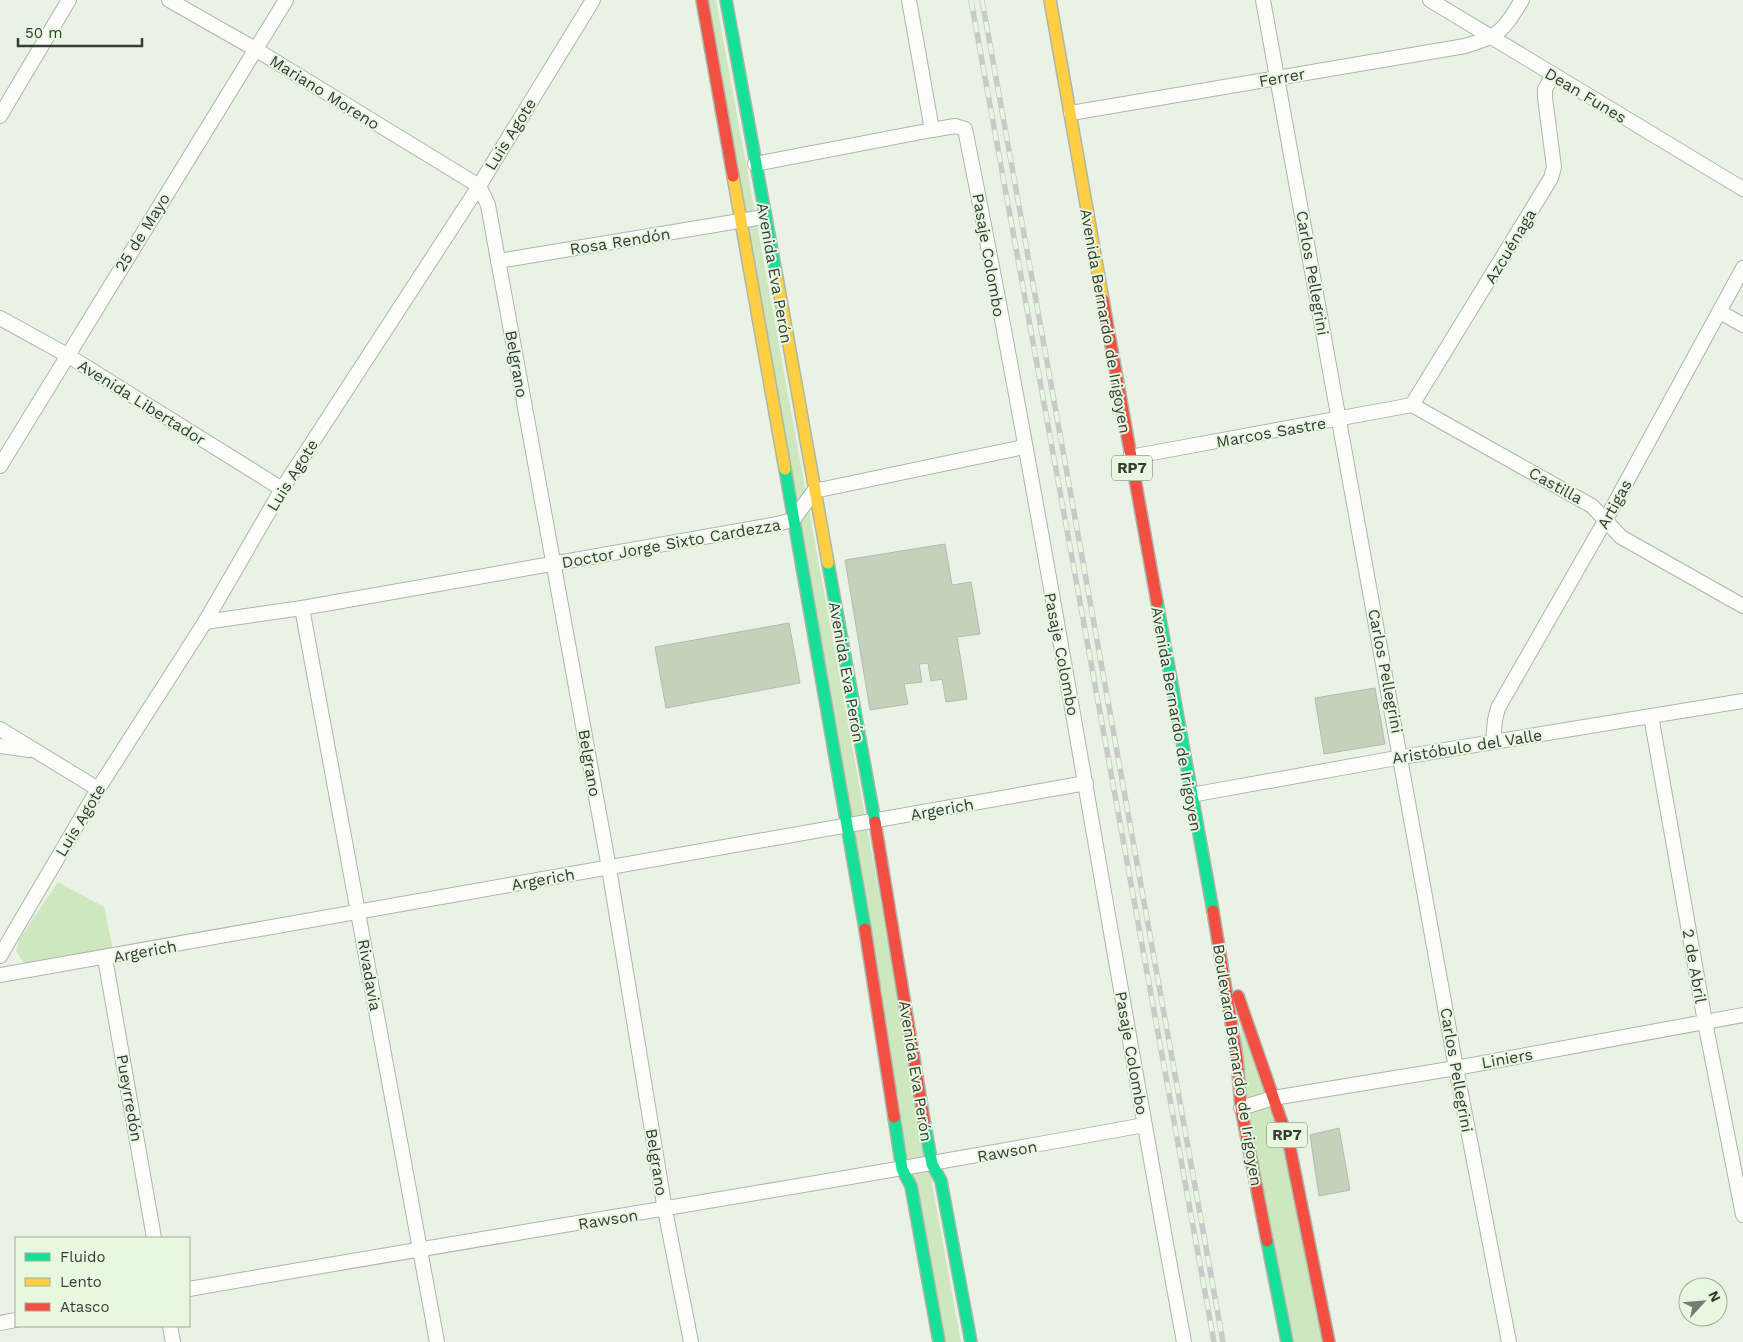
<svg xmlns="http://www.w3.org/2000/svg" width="1743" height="1342" font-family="'Work Sans',sans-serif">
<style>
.green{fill:#cee7be}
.building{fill:#c4d2bc;stroke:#b4bab0}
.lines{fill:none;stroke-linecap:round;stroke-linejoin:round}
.street-casing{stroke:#aeb5ab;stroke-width:16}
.fast-casing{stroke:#aeb5ab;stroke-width:14}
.slow-casing{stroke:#aeb5ab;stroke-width:14}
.jam-casing{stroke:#aeb5ab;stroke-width:14}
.street{stroke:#fcfdfb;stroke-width:14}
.fast{stroke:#16e098;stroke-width:11}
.slow{stroke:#ffcf43;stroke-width:11}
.jam{stroke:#f24e42;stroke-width:11}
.rail-casing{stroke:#c8cac7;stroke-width:5.5}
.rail{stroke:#e8f7e0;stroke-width:4;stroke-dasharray:11;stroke-linecap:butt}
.labels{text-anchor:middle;stroke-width:4;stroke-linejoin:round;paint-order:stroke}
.shield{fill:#e8f7e0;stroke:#6c7568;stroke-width:1}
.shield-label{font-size:15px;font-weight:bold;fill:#373d34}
.street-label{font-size:16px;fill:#373d34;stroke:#e8f7e0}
</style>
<rect width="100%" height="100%" fill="#e9f2e5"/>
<!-- green -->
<g class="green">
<path d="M705,0H716L961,1342H944L902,1137Z"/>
<path d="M58,882L104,907L114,955L27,967L16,951L19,940Z"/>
<path d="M1241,1006L1273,1098L1329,1342H1287L1241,1108Z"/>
</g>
<!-- building -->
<g class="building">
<path d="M945,544L952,585L971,582L980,634L957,637L967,699L946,702L942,679L931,681L928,663L919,664L922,682L904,684L908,704L870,710L845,560Z"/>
<path d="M789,623L800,683L666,708L655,647Z"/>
<path d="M1375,688L1385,744L1324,754L1315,698Z"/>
<path d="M1339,1128L1350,1190L1319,1196L1310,1135Z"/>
</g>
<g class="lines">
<defs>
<g id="street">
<path d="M169,0L255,49L479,186L488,205L609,868L665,1210L691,1342"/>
<path d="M909,0L932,130L955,126L965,129C1046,532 1109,938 1184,1342"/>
<path d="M1263,0L1456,1068L1509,1342"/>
<path d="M1430,0L1743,189"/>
<path d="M1071,113L1465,46C1501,35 1502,32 1522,0"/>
<path d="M0,116L69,0"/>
<path d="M755,164L932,130"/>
<path d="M498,261L764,217"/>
<path d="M1720,312L1743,325"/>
<path d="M0,318L67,355L282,489"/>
<path d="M1412,405L1592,506L1621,537L1743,606"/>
<path d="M1412,405L1551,178L1554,167L1545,98V89L1553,75"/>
<path d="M1130,457L1412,405"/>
<path d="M0,466L286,0"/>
<path d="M302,608L437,1342"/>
<path d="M205,622L302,608L772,525L793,520L814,491L1024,447"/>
<path d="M1651,716L1705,1022L1743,1215"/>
<path d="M0,729L98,789"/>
<path d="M1493,742L1495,720L1498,708L1605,521L1743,268"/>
<path d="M0,746L29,750"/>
<path d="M1191,795L1402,757L1743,701"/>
<path d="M0,956L98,789L205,622L282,489L479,186L593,0"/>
<path d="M105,958L154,1238"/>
<path d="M0,975L1086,783"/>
<path d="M1241,1108L1273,1098L1456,1068L1743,1015"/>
<path d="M189,1289C507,1233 826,1184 1144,1125"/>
<path d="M0,1323L16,1320"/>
<path d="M170,1326L173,1342"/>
</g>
<g id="fast">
<path d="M726,0L777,278"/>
<path d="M785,469L865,929"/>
<path d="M828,563L875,822"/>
<path d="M1157,602L1213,911"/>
<path d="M894,1117L902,1169L911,1186L939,1342"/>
<path d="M924,1120L932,1164L941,1181L971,1342"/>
<path d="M1267,1241L1287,1342"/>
</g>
<g id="slow">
<path d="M1050,0L1103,300"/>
<path d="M733,176L785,469"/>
<path d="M777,278L828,563"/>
</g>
<g id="jam">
<path d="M702,0L733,176"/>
<path d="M1103,300L1157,602"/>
<path d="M875,822L924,1120"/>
<path d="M1213,911L1237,1058L1241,1108L1267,1241"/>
<path d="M865,929L894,1117"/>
<path d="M1238,996L1289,1143L1329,1342"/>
</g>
</defs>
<!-- street casing -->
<use href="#street" class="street-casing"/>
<!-- fast casing -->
<use href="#fast" class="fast-casing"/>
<!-- slow casing -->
<use href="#slow" class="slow-casing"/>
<!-- jam casing -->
<use href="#jam" class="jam-casing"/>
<!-- street -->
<use href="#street" class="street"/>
<!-- fast -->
<use href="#fast" class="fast"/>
<!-- slow -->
<use href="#slow" class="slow"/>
<!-- jam -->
<use href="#jam" class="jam"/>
<defs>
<g id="rail">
<path d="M971,0L1214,1342"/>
<path d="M982,0L1223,1342"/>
</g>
</defs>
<!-- rail casing -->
<use href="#rail" class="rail-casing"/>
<!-- rail -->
<use href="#rail" class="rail"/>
</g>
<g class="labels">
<!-- shield labels -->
<g class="shield">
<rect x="1112" y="455.5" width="40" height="25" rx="4"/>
<rect x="1267" y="1122.5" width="40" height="25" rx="4"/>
</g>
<g class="shield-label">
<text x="1132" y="473">RP7</text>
<text x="1287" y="1140">RP7</text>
</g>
<!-- street labels -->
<g class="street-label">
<text transform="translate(1282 77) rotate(-10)" y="6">Ferrer</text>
<text transform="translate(325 92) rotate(32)" y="6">Mariano Moreno</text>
<text transform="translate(1586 95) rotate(31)" y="6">Dean Funes</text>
<text transform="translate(510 134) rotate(-58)" y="6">Luis Agote</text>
<text transform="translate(142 232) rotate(-58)" y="6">25 de Mayo</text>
<text transform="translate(620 241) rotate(-9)" y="6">Rosa Rendón</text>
<text transform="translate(1510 246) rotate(-59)" y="6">Azcuénaga</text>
<text transform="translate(989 255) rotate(80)" y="6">Pasaje Colombo</text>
<text transform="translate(775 273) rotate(80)" y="6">Avenida Eva Perón</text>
<text transform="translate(1313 273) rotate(80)" y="6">Carlos Pellegrini</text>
<text transform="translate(1106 321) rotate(80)" y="6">Avenida Bernardo de Irigoyen</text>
<text transform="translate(517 364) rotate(80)" y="6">Belgrano</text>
<text transform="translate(142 402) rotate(32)" y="6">Avenida Libertador</text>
<text transform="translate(1271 432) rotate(-10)" y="6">Marcos Sastre</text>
<text transform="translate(292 475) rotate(-58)" y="6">Luis Agote</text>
<text transform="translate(1556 485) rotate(29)" y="6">Castilla</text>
<text transform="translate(1614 504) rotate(-61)" y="6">Artigas</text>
<text transform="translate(671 543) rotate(-10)" y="6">Doctor Jorge Sixto Cardezza</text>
<text transform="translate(1062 654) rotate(79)" y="6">Pasaje Colombo</text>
<text transform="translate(1386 671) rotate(79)" y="6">Carlos Pellegrini</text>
<text transform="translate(847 672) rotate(80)" y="6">Avenida Eva Perón</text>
<text transform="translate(1177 719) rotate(80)" y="6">Avenida Bernardo de Irigoyen</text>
<text transform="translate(1467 746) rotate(-9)" y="6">Aristóbulo del Valle</text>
<text transform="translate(590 763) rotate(80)" y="6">Belgrano</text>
<text transform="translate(942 809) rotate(-10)" y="6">Argerich</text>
<text transform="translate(80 820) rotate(-59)" y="6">Luis Agote</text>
<text transform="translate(543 879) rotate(-10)" y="6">Argerich</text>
<text transform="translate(145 951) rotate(-10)" y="6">Argerich</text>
<text transform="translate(1695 966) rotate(80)" y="6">2 de Abril</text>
<text transform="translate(370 975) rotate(80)" y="6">Rivadavia</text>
<text transform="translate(1132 1053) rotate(80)" y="6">Pasaje Colombo</text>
<text transform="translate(1507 1058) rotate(-10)" y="6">Liniers</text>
<text transform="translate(1238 1065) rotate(81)" y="6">Boulevard Bernardo de Irigoyen</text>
<text transform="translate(1457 1070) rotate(80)" y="6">Carlos Pellegrini</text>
<text transform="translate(916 1071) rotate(81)" y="6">Avenida Eva Perón</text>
<text transform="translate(130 1098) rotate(80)" y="6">Pueyrredón</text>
<text transform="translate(1007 1151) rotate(-10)" y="6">Rawson</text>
<text transform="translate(657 1162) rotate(81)" y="6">Belgrano</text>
<text transform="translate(608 1219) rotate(-9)" y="6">Rawson</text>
</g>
</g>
<!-- legend -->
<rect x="15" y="1237" width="175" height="90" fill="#e8f7e0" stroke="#a1ad9b"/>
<rect x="25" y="1253" width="25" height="8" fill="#16e098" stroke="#a1ad9b"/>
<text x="60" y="1262" font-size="15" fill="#373d34">Fluido</text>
<rect x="25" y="1278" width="25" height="8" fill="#ffcf43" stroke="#a1ad9b"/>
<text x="60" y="1287" font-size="15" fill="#373d34">Lento</text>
<rect x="25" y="1303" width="25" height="8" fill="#f24e42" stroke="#a1ad9b"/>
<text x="60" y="1312" font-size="15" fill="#373d34">Atasco</text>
<!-- north arrow -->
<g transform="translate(1703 1302) rotate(64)"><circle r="24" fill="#e8f7e0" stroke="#a1ad9b"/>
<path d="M0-4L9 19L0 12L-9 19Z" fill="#757c72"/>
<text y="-8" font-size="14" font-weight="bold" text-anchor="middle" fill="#373d34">N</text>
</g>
<!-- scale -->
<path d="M18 38v8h124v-8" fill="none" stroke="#373d34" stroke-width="2.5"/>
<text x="25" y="38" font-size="15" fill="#373d34" stroke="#e8f7e0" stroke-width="4" paint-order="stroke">50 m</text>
</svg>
